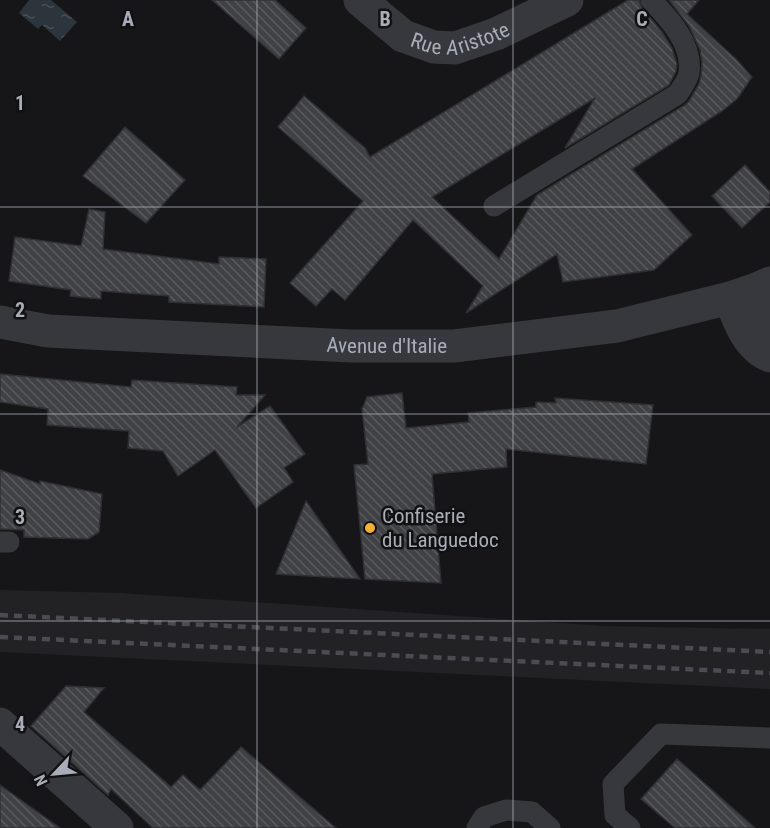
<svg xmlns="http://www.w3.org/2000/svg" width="770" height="828" font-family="'Roboto Condensed',sans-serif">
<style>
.built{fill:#222225}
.water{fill:url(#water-ripples)}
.building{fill:url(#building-back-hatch);stroke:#303034;stroke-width:1.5}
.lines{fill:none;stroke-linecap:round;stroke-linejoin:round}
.service{stroke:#37383d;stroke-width:21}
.minor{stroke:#37383d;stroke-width:33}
.rail{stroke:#4a4c52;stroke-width:4.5;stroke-dasharray:8 6;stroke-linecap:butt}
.grid{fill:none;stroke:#a8adb8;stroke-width:1.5;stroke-opacity:0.55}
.poi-dot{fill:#f2b134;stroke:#111113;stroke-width:2}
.labels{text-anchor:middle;stroke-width:5;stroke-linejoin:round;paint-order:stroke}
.street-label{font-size:21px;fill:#a8adb8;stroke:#111113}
.poi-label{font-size:21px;fill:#a8adb8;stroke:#111113;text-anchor:start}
.grid-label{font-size:20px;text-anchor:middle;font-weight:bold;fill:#a8adb8;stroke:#111113;stroke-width:5;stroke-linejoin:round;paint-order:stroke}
</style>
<defs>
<pattern id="water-ripples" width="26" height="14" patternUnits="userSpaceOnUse" patternTransform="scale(1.5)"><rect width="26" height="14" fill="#2c353c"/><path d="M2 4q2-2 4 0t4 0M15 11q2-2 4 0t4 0" fill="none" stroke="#485056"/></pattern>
<pattern id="building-back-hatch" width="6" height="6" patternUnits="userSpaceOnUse" patternTransform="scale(1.5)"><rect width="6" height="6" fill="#404145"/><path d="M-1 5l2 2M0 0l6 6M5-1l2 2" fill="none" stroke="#595a5e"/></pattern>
</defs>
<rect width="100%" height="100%" fill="#161618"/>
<!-- built -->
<path class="built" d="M0,590L121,593L605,626L770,629V689L0,652Z"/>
<!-- water -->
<path class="water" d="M29,0H51L77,22L60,41L42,25L38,29L19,13Z"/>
<!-- building -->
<g class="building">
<path d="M212,0H275L306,28L279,59Z"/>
<path d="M628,0H639L642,8L662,32L672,48L677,64L676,71L669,85L565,148L595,98L432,197L499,259L537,195L685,105L689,101L699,84L701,76L702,63L700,50L689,26L669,0H699L687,14L737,60L752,77L737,99L722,111L632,169L692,235L654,270L563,282L557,254L466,313L483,286L413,220L345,300L332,289L316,306L290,283L363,201L278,127L304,96L365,148L370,157Z"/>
<path d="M125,127L185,180L146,223L83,176Z"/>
<path d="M745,165L770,192V202L742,228L712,196Z"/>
<path d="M89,209L105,212L103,249L219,264V257L266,259L264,307L169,302V296L101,291V299L70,296L71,290L9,281L15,237L81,246Z"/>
<path d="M0,374L131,387L132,380L237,387L236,395H265L237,427L270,406L305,454L284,468L293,482L256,508L215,450L178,476L163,451L128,448L129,431L47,425L48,409L0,402Z"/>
<path d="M402,393L406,428L469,422L468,413L536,407V402L556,403L555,398L653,405L646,464L506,449L507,467L432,474L441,583L365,579L354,465L368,464L362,409L367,397Z"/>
<path d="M0,470L40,484V481L102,494L99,532L88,539L24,537V530L0,529Z"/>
<path d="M306,501L360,579L276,574Z"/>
<path d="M66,686L104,688L84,712L171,787L183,775L200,790L241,747L336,828H153L111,789L108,795L31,726Z"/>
<path d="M677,759L755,828H675L641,799Z"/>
<path d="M0,785L60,828H0Z"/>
</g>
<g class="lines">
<!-- service -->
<g class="service">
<path d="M494,206L678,94C681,88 688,80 689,73C693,45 670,19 651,0"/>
<path d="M0,542H9"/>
<path d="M477,828L484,817L506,810L532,812L550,828"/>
<path d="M630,828L615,815L613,784L661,734L770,738"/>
</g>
<!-- minor -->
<g class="minor">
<path id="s1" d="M360,0L403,36L434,47L455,48L496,34L567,0"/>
<path d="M759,288L768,309L770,327"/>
<path d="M730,298C738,319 747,347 770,356"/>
<path id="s2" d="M0,322L48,331L351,346H454L617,326L730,298L759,288L770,283"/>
<path d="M0,724L117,828"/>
</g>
<!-- rail -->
<g class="rail">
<path d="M0,615L770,652"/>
<path d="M0,637L770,673"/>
</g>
</g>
<!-- grid -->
<path class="grid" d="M257,0V828M513,0V828M0,207H770M0,414H770M0,621H770"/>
<!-- markers -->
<circle class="poi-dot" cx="370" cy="528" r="6"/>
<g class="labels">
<!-- street labels -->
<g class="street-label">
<text dy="7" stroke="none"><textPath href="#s1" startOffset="116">Rue Aristote</textPath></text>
<text dy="7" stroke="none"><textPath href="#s2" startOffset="388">Avenue d'Italie</textPath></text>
</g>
<!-- poi labels -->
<g class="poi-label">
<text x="382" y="523">Confiserie<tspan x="382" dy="24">du Languedoc</tspan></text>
</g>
</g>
<g class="grid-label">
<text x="128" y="26">A</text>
<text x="385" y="26">B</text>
<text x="642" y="26">C</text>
<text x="20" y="110">1</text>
<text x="20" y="317">2</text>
<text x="20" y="524">3</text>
<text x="20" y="731">4</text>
</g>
<!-- north arrow -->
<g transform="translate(54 774) rotate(244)" stroke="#111113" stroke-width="4.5" paint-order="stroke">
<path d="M0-4.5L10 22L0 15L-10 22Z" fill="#a8adb8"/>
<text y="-9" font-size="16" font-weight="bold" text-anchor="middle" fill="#a8adb8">N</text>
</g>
</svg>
